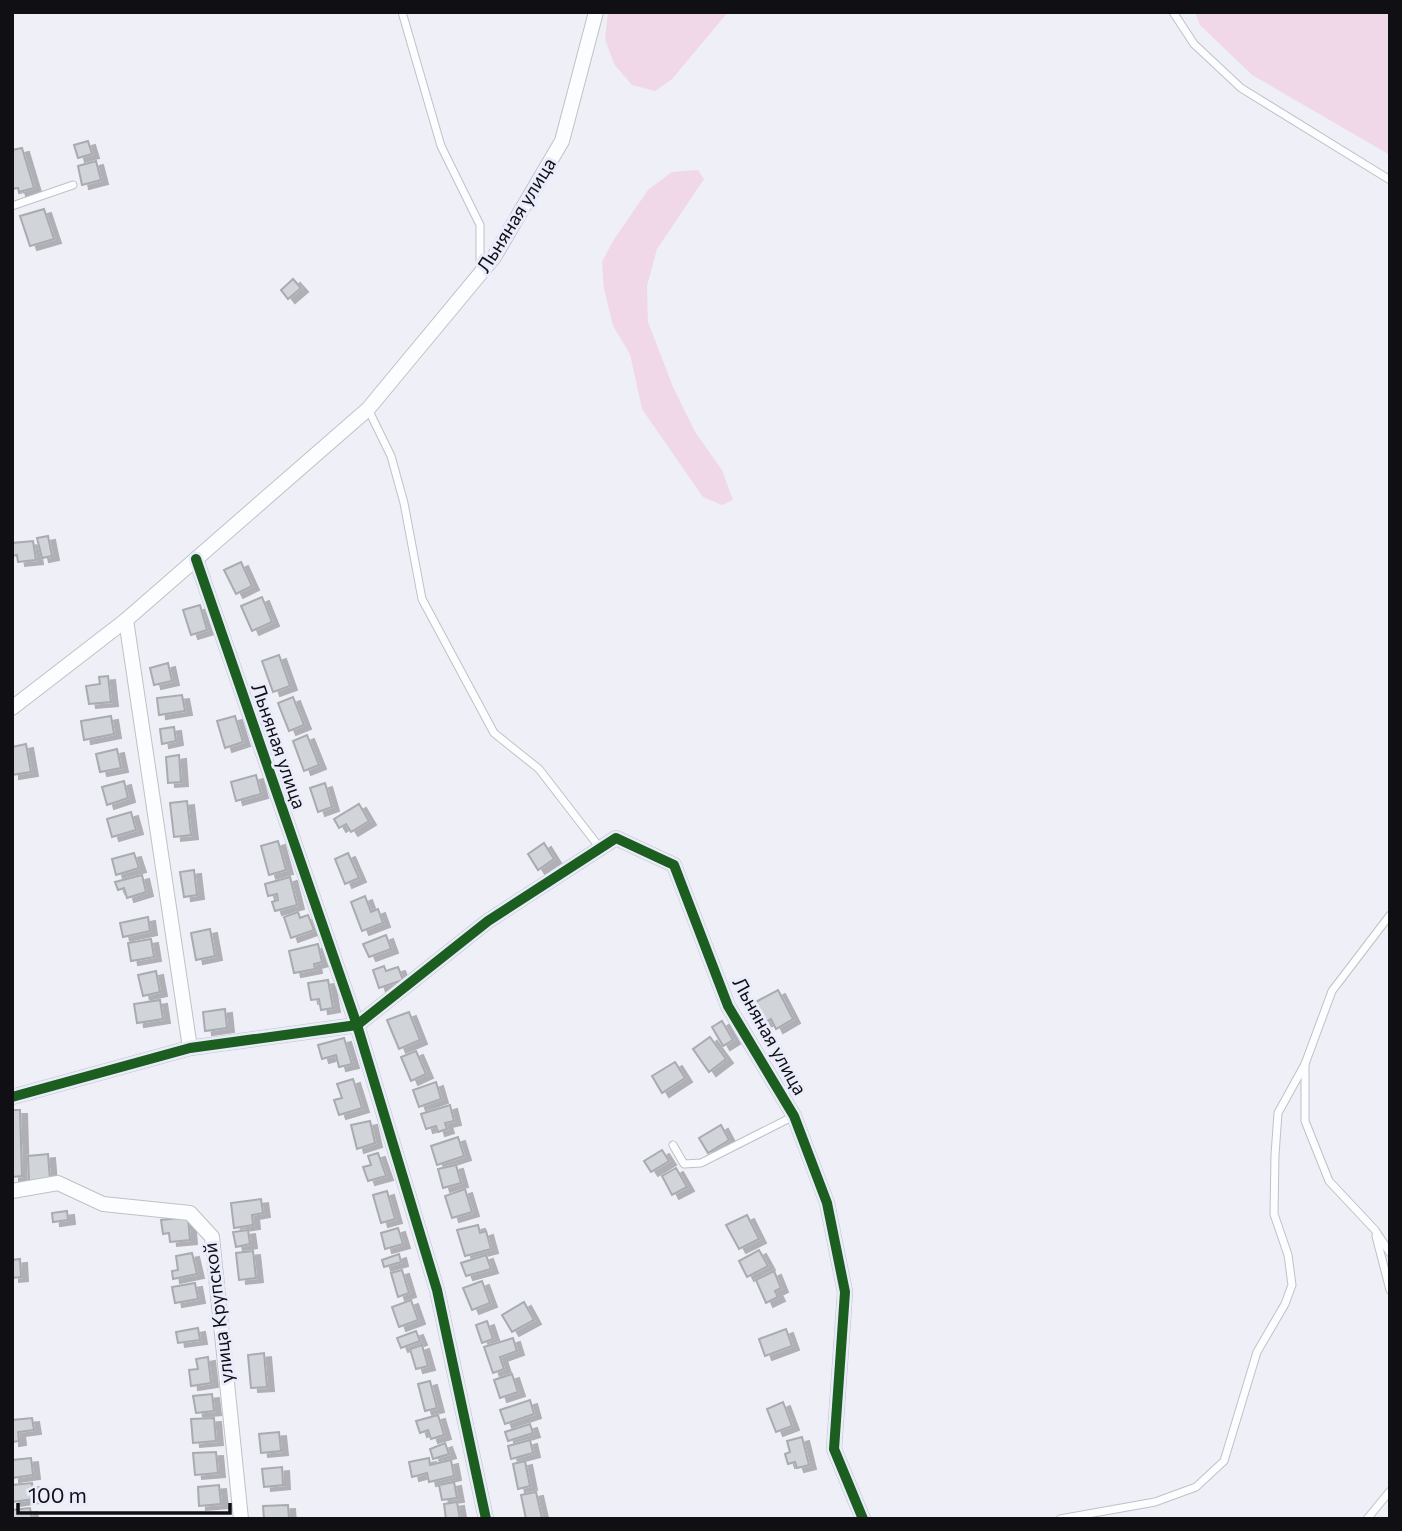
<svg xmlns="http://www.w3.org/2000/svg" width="1402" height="1531" font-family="Commissioner,sans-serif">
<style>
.green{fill:#f1d8e9}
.building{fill:#d1d4d9;stroke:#a8abb0;stroke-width:2;filter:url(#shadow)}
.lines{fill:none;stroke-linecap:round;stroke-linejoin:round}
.lane-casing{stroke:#c0c1c7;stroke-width:9}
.street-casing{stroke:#c0c1c7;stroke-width:16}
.lane{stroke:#fcfdfe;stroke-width:7}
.street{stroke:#fcfdfe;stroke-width:14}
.cycleway-casing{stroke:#eaecfb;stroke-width:15}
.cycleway{stroke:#1b5e20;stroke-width:10}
.labels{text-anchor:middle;stroke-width:6;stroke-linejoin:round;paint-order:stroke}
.street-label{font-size:19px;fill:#0f0f14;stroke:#eaecfb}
</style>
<defs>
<filter id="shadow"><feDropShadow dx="7" dy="4" stdDeviation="0" flood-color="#0004"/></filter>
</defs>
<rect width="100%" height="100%" fill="#eeeff7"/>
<!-- green -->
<g class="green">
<path d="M608,12H728L672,79L655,91L632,85L614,64L605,39Z"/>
<path d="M1195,12H1390V155L1252,75L1200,25Z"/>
<path d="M698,170L704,179L657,249L647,286L648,322L673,387L695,432L722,470L733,500L722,505L703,497L642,409L630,354L613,326L604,289L602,262L613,241L648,190L672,172Z"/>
</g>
<!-- building -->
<g class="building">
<path d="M88,141L92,154L78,158L74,145Z"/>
<path d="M22,148L34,188L19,192L18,188L12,189V150Z"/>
<path d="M96,161L101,180L82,185L78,166Z"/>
<path d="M44,209L54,239L30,246L20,216Z"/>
<path d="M293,279L301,288L288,299L281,290Z"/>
<path d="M48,536L52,556L42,558L37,538Z"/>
<path d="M33,541L36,560L18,562L17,555L12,556V543Z"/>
<path d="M241,562L252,586L236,594L224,570Z"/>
<path d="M262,597L272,622L252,631L241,606Z"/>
<path d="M200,605L207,630L191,635L183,610Z"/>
<path d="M279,655L290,686L273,692L262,661Z"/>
<path d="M168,663L172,681L154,685L150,668Z"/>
<path d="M108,676L111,702L89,704L86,686L100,684L99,677Z"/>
<path d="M182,695L185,711L159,715L157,698Z"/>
<path d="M293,697L304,725L289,731L278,703Z"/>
<path d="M111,716L114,734L84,740L81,721Z"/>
<path d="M235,716L243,742L225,748L217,721Z"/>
<path d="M174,727L176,741L162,744L160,729Z"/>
<path d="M307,735L319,765L304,771L293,741Z"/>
<path d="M26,744L31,772L12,775V747Z"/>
<path d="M117,749L121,768L100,772L96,754Z"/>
<path d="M179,755L181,782L168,783L166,757Z"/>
<path d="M256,775L261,794L236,801L231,782Z"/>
<path d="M124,781L128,798L107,805L102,787Z"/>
<path d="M325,783L332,807L318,812L310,788Z"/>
<path d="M187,801L191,835L174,837L170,803Z"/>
<path d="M359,804L369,821L351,832L346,824L339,828L334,819Z"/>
<path d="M131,812L136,830L112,837L107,819Z"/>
<path d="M278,841L286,870L269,875L261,846Z"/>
<path d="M544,843L554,859L538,870L528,854Z"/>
<path d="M134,853L139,868L116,875L112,859Z"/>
<path d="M348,853L359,878L345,884L335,859Z"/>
<path d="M194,870L197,895L184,897L180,872Z"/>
<path d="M142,875L146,892L127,898L124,888L118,890L115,882Z"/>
<path d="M290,877L297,905L275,911L272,902L278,900L277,894L268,896L265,884Z"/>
<path d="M365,896L371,912L378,909L383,923L362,931L351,902Z"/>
<path d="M298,912L300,918L308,915L314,930L291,938L284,917Z"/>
<path d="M148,917L150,931L123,937L120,923Z"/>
<path d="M210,929L215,956L196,960L191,933Z"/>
<path d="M386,935L391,949L369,957L363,944Z"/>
<path d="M151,939L154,957L131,961L128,943Z"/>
<path d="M318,944L322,962L314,964L315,969L294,973L289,951Z"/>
<path d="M384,966L386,971L398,967L403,980L379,988L373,970Z"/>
<path d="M156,971L160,992L143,996L138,975Z"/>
<path d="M328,980L333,1008L321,1010L319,999L311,1000L308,983Z"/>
<path d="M778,990L793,1019L776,1029L771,1019L760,1025L750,1005Z"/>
<path d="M160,1000L163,1019L137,1023L134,1004Z"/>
<path d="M225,1009L227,1028L205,1031L203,1012Z"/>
<path d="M409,1012L420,1040L399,1049L387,1020Z"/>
<path d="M722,1021L733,1040L723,1046L712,1027Z"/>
<path d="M710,1037L726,1059L709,1072L693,1049Z"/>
<path d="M344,1038L352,1064L339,1067L336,1055L322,1059L318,1045Z"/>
<path d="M416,1051L426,1074L411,1081L401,1057Z"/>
<path d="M675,1062L685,1078L662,1093L652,1076Z"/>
<path d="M353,1079L362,1108L339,1115L334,1100L342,1098L337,1084Z"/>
<path d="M436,1082L441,1099L419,1107L413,1090Z"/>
<path d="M450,1105L454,1121L445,1123L447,1129L438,1132L436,1126L426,1129L421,1114Z"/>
<path d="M12,1110H20L22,1176L12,1177Z"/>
<path d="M370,1121L375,1143L357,1149L351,1125Z"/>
<path d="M721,1125L729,1140L708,1153L699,1138Z"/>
<path d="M458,1137L464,1156L437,1165L431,1146Z"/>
<path d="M662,1150L669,1161L651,1172L644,1161Z"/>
<path d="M378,1153L386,1176L368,1181L363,1167L371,1165L368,1156Z"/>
<path d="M48,1154L50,1180L29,1181L28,1156Z"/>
<path d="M456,1165L461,1183L443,1188L438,1169Z"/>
<path d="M676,1168L687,1187L672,1195L662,1176Z"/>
<path d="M465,1189L472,1212L452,1218L445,1196Z"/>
<path d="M387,1191L395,1219L381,1223L373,1195Z"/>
<path d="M261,1199L263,1213L252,1215L253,1225L234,1228L231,1203Z"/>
<path d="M67,1211L68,1220L53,1222L52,1213Z"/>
<path d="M747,1215L759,1239L739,1249L726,1225Z"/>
<path d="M188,1217L190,1240L170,1242L169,1233L163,1234L161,1220Z"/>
<path d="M478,1225L480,1233L486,1231L491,1249L465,1256L457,1230Z"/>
<path d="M398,1228L403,1244L385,1249L381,1233Z"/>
<path d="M248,1230L250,1244L236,1247L233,1232Z"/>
<path d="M759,1250L768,1266L747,1277L739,1261Z"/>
<path d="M253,1251L256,1278L239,1280L236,1253Z"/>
<path d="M192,1253L197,1274L173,1279L172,1271L178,1270L176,1256Z"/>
<path d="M399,1254L401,1262L384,1267L382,1260Z"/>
<path d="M486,1255L491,1269L466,1276L461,1263Z"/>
<path d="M20,1259L21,1277L12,1278V1260Z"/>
<path d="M402,1270L409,1293L398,1297L391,1273Z"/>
<path d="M774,1271L781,1288L775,1291L778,1297L766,1303L756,1280Z"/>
<path d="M482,1281L490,1303L472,1310L463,1288Z"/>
<path d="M195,1283L198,1299L175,1303L172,1287Z"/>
<path d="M411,1300L418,1320L399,1327L392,1307Z"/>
<path d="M524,1302L534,1320L512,1332L502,1315Z"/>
<path d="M487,1321L493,1339L482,1343L476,1325Z"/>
<path d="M198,1328L200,1340L178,1343L176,1332Z"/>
<path d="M786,1329L792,1346L765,1356L759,1339Z"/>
<path d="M416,1331L420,1341L401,1348L397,1338Z"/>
<path d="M513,1338L517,1351L500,1357L504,1369L493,1373L484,1347Z"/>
<path d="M422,1345L428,1366L416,1369L410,1349Z"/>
<path d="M264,1353L267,1387L251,1388L248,1355Z"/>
<path d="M208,1357L211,1383L191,1386L189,1370L198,1369L196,1359Z"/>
<path d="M512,1374L518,1392L500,1398L494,1380Z"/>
<path d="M430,1381L437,1408L425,1411L418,1384Z"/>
<path d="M212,1394L214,1411L196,1413L193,1396Z"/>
<path d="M530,1400L534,1414L505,1424L500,1410Z"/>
<path d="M783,1402L792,1426L776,1432L767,1409Z"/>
<path d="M438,1415L444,1435L431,1439L428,1430L420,1433L416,1421Z"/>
<path d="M32,1418L34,1430L18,1432L19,1441L12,1442V1420Z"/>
<path d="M214,1418L216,1441L193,1443L191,1419Z"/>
<path d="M530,1424L533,1433L508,1441L505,1432Z"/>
<path d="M279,1432L281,1451L261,1453L259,1434Z"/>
<path d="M802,1437L809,1465L797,1468L795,1462L788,1464L785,1454L790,1452L787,1441Z"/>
<path d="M530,1440L533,1453L511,1459L508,1446Z"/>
<path d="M445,1443L449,1454L433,1459L430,1449Z"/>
<path d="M216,1452L218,1473L195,1475L193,1453Z"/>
<path d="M31,1458L33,1475L12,1478V1460Z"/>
<path d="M429,1458L430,1465L451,1460L454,1476L429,1482L427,1473L412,1477L409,1462Z"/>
<path d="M525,1461L530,1486L518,1489L513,1464Z"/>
<path d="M282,1467L283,1485L264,1487L262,1469Z"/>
<path d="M454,1482L457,1498L442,1500L439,1485Z"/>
<path d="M32,1483L34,1499L12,1502V1485Z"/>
<path d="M219,1485L221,1504L199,1506L198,1487Z"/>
<path d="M536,1492L542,1518L526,1519L521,1495Z"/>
<path d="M457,1502L460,1519H446L444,1504Z"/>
<path d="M288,1505L289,1519H264L263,1506Z"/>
<path d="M30,1508L32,1519H13L12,1510Z"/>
</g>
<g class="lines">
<defs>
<g id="lane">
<path d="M402,12L441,146L480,225V270"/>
<path d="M1173,12L1194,44L1241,88L1390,180"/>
<path d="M12,206L73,185"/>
<path d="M368,409L391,456L404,503L422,599L494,733L539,769L600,848"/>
<path d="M1390,915L1332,991L1305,1064V1121L1329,1181L1375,1230L1390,1253"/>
<path d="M673,1145L684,1164L701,1163L794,1116"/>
<path d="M1376,1236L1390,1290"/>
<path d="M1060,1519L1155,1502L1196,1487L1224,1461L1257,1352L1285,1304L1292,1285L1288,1255L1274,1214L1275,1155L1278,1113L1305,1064"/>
<path d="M1367,1519L1390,1491"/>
</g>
<g id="street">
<path d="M196,559L357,1025L437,1290L486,1519"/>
<path d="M126,620L190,1048"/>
<path d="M12,708L126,620L368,409L494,257L562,141L596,12"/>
<path d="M12,1097L190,1048L357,1025L488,921L616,838L674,865L728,1006L794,1116L827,1203L845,1292L834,1449L863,1519"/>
<path d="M12,1191L58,1183L103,1204L190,1213L212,1237L241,1519"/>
</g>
</defs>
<!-- lane casing -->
<use href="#lane" class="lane-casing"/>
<!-- street casing -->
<use href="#street" class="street-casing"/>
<!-- lane -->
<use href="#lane" class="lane"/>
<!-- street -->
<use href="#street" class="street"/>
<defs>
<g id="cycleway">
<path d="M196,559L357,1025L437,1290L486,1519"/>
<path d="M12,1097L190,1048L357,1025L488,921L616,838L674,865L728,1006L794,1116L827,1203L845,1292L834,1449L863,1519"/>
</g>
</defs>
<!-- cycleway casing -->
<use href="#cycleway" class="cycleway-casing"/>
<!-- cycleway -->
<use href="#cycleway" class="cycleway"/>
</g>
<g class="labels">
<!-- street labels -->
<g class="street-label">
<text transform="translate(516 215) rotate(-58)" y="7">Льняная улица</text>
<text transform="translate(279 746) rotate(71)" y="7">Льняная улица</text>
<text transform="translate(770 1036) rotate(61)" y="7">Льняная улица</text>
<text transform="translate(218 1313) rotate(-97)" y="7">улица Крупской</text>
</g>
</g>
<!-- border -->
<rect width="1402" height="1531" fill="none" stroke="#0f0f14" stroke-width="28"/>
<!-- scale -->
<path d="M18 1503v10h212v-10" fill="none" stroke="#0f0f14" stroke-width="3.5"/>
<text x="28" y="1503" font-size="21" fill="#0f0f14" stroke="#eaecfb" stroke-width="5" paint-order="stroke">100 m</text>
</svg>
